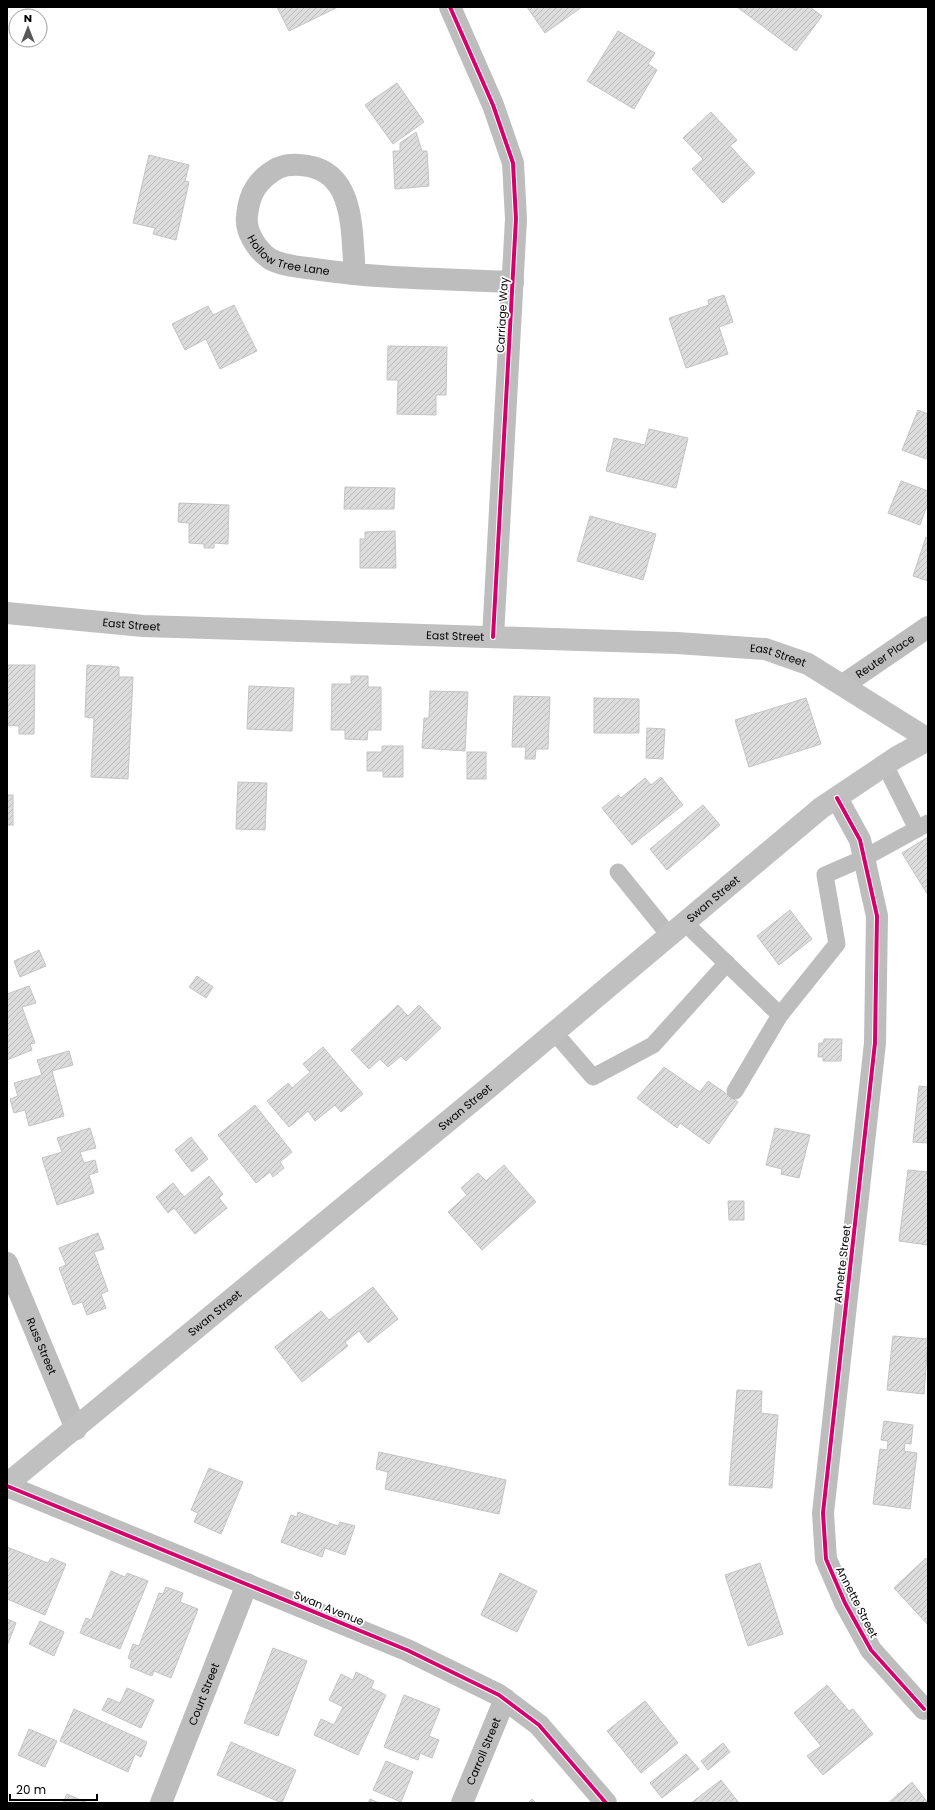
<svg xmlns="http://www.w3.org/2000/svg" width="935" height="1810" font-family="Poppins,sans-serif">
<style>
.building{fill:url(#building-hatch);stroke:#c4c4c4}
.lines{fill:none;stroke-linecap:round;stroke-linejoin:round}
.service{stroke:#bdbdbd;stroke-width:17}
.minor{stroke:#bdbdbd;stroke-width:22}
.secondary{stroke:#c0c0c0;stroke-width:22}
.cycleway-casing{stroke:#fff;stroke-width:6}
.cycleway{stroke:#d6006c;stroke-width:4}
.labels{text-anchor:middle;stroke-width:3.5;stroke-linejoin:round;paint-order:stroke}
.street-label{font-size:11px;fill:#000;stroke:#fff}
</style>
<defs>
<pattern id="building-hatch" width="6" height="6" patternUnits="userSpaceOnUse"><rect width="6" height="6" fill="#dcdcdc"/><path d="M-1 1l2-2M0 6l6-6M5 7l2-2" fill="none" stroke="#bbb"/></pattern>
</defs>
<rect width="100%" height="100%" fill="#fff"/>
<!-- building -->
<g class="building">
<path d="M277,7H338L289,31Z"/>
<path d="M527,7H582L545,33Z"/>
<path d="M737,7H810L822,16L796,51Z"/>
<path d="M618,31L655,53L648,64L657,70L634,109L587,81Z"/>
<path d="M397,83L424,122L393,144L365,105Z"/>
<path d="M711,112L737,140L730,146L755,173L723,203L692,169L703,159L683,138Z"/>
<path d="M416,132L422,151H427L429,186L395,189L393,151H400V143Z"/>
<path d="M149,155L189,165L185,181L189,182L176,240L153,234L155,228L133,223Z"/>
<path d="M724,295L733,322L719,327L728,354L686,368L669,318L709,305L708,300Z"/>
<path d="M234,305L257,351L220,369L206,339L185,350L172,324L208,306L213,315Z"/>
<path d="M388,346L447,347L446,395H436V415L397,414L398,380H387Z"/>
<path d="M918,410L928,414V455L926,459L902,450Z"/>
<path d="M649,429L688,438L676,488L606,471L614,438L645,445Z"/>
<path d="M901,481L928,491V503L920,525L888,513Z"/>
<path d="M345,487L395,488L394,509H344Z"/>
<path d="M179,503L229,505L228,544L214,543V548H204V544L189,543V523L178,522Z"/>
<path d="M590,516L656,534L643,580L577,561Z"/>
<path d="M395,531L396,568H360V539H365V532Z"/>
<path d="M926,537L928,538V581L913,576Z"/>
<path d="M7,665H35L34,734H19V726L7,725Z"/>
<path d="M87,665L119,667V677H133L128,779L91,777L94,718L85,717Z"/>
<path d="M351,676H368V687H381V730H368L367,740L345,739V730H331L332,684H351Z"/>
<path d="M249,686L294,688L292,731L247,729Z"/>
<path d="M430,691L468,692L465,751L422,748L424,718H429Z"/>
<path d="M514,696L550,697L548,749H536L535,759H525L526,747H512Z"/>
<path d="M594,698L639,699V733H594Z"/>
<path d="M806,698L821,744L749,767L735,720Z"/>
<path d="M647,728L665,729L663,759L646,758Z"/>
<path d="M382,746H403V777H383V771H367V752H382Z"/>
<rect x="467" y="752" width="19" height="27"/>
<path d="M661,777L683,805L632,845L602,808L618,795L621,798L645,778L651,785Z"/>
<path d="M238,782L267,783L265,830L236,829Z"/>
<rect x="7" y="795" width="6" height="30"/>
<path d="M703,805L720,825L667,870L650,849Z"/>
<path d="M928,837V895L902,853Z"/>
<path d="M790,910L812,939L779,965L757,936Z"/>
<path d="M39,950L46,966L20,977L14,961Z"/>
<path d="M197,976L213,987L206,998L189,987Z"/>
<path d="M29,986L36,1003L22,1007L35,1043L30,1044L32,1050L7,1060V994Z"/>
<path d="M398,1005L408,1016L419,1005L441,1028L406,1061L401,1056L388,1067L380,1059L369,1069L351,1050Z"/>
<path d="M824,1039H842L841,1061H823V1057H818L819,1043H823Z"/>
<path d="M323,1047L363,1094L341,1112L335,1105L315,1121L308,1111L289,1127L267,1101L288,1083L292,1088L310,1072L303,1064Z"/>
<path d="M69,1051L73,1065L52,1071L64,1116L29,1126L25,1110L14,1113L10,1099L18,1096L14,1083L42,1075L37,1060Z"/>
<path d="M664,1067L700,1092L708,1081L738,1102L709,1144L680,1123L677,1128L637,1098Z"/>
<path d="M919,1086L928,1087V1143L913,1142Z"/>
<path d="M255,1105L292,1152L280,1162L284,1168L273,1177L270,1172L256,1183L218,1135Z"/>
<path d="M90,1128L96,1148L80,1152L84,1163L95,1160L98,1172L89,1175L94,1193L57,1205L42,1158L62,1152L57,1138Z"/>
<path d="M775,1128L810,1135L799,1178L781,1174L782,1169L766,1165Z"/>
<path d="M191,1137L208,1159L192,1172L175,1150Z"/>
<path d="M504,1165L536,1202L482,1250L448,1212L467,1195L461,1188L478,1173L486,1181Z"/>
<path d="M908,1170L928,1172V1245L899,1241Z"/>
<path d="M209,1176L223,1194L219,1198L227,1208L195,1234L174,1208L168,1213L156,1197L173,1183L184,1197Z"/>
<path d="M728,1201H744V1220H729Z"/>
<path d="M98,1233L104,1249L94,1252L108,1291L101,1294L106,1308L87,1315L82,1302L73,1305L59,1268L66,1265L59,1248Z"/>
<path d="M373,1287L398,1319L368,1343L359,1331L345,1342L348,1346L302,1382L275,1347L321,1311L329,1320Z"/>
<path d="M893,1336L928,1339L924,1394L887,1390Z"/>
<path d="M737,1390L762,1391L761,1413L778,1415L772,1488L729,1485Z"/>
<path d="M884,1421L913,1425L911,1444L905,1443L904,1451L917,1453L910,1509L873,1504L880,1449L887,1450L888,1441L881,1440Z"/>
<path d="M379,1452L506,1480L499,1514L385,1489L388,1472L376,1469Z"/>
<path d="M209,1468L243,1482L221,1534L194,1522L198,1513L191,1510Z"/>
<path d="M298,1512L338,1526L340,1522L355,1526L345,1555L325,1548L322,1557L281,1542L291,1515L297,1517Z"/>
<path d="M7,1547L48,1563L51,1558L66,1564L45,1615L7,1599Z"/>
<path d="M926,1558L928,1561V1625L894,1588Z"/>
<path d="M760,1563L783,1634L748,1646L725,1575Z"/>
<path d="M111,1571L125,1577L127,1573L148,1581L120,1649L80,1633L86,1618L91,1620Z"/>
<path d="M500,1573L537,1591L517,1632L481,1615Z"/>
<path d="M166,1587L183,1593L180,1602L198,1609L171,1678L154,1671L152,1676L130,1667L132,1660L128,1658L133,1644L139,1646L159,1593L163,1594Z"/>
<path d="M7,1619L16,1623L7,1646Z"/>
<path d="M40,1621L64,1632L54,1656L29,1644Z"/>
<path d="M273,1648L307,1661L278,1736L244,1723Z"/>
<path d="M356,1672L374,1681L371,1688L386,1695L358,1755L314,1735L321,1719L334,1725L343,1707L329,1700L341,1674L353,1680Z"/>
<path d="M827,1685L849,1711L853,1709L873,1734L823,1775L807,1756L821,1746L794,1713Z"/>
<path d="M127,1688L154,1700L141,1728L102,1710L108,1698L120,1703Z"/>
<path d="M404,1695L440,1709L429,1736L439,1740L432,1758L420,1753L418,1760L384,1747Z"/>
<path d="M645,1701L678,1743L641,1773L607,1731Z"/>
<path d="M74,1709L147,1742L141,1757L135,1754L128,1772L60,1741Z"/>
<path d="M29,1729L57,1741L45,1767L18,1755Z"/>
<path d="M231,1742L296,1770L282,1803L217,1775Z"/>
<path d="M723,1743L730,1752L708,1770L701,1761Z"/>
<path d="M686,1754L699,1769L662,1798L650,1783Z"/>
<path d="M386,1761L413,1772L401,1802L373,1790Z"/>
<path d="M721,1780L739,1803H691Z"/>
<path d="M912,1782L928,1803H888Z"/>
<path d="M67,1794L88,1803H63Z"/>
<path d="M370,1799L379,1803H368Z"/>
<path d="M532,1799L536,1803H528Z"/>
</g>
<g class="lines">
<!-- service -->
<g class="service">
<path d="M885,765L917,829"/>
<path d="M618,872L669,935"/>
<path d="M684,922L780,1015L837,944L825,875L864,858L928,823"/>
<path d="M554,1032L593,1077L653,1045L727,963"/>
<path d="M735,1091L780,1015"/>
</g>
<!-- minor -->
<g class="minor">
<path d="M450,7L493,105L513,163L516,219L493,637"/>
<path id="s1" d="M355,274C351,237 357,174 308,166C298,164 287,164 278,168C258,179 249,193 247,216C245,232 257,250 270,259C283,266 300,267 314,269C380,279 447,279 513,282"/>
<path id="s2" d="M843,685L928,627"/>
<path d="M837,798L860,840L877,916L875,1043L823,1513L826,1559L845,1603L871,1650L924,1709"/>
<path id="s3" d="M7,1263L76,1429"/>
<path d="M7,1486L407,1650L499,1695L539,1725L606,1803"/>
<path id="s4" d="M161,1803L247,1584"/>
<path id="s5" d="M462,1803L505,1699"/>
</g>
<!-- secondary -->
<g class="secondary">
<path id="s6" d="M7,613L143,626L677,643L765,649L808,664L928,739"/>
<path id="s7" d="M7,1484L487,1089L821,808L897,757L928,740"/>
</g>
<defs>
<g id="cycleway">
<path d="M450,7L493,105L513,163L516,219L493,637"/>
<path d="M837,798L860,840L877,916L875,1043L823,1513L826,1559L845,1603L871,1650L924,1709"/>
<path d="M7,1486L407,1650L499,1695L539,1725L606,1803"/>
</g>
</defs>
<!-- cycleway casing -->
<use href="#cycleway" class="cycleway-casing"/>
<!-- cycleway -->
<use href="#cycleway" class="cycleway"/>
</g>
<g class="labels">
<!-- street labels -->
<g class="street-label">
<text dy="4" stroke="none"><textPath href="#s1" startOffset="285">Hollow Tree Lane</textPath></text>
<text transform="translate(502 315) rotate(-87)" y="4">Carriage Way</text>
<text dy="4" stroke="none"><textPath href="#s6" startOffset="125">East Street</textPath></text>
<text dy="4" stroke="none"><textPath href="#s6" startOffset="449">East Street</textPath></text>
<text dy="4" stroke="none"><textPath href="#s6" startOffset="773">East Street</textPath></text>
<text dy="4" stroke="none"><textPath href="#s2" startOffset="51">Reuter Place</textPath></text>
<text dy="4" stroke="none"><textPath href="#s7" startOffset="917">Swan Street</textPath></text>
<text dy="4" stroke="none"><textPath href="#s7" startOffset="593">Swan Street</textPath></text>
<text transform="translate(842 1264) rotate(-83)" y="4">Annette Street</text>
<text dy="4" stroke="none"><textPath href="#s7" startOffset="269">Swan Street</textPath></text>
<text dy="4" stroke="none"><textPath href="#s3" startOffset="90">Russ Street</textPath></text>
<text transform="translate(857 1602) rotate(63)" y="4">Annette Street</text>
<text transform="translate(329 1608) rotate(22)" y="4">Swan Avenue</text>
<text dy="4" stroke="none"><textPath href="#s4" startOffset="117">Court Street</textPath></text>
<text dy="4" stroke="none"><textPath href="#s5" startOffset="56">Carroll Street</textPath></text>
</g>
</g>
<!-- border -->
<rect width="935" height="1810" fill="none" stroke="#000000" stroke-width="16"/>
<!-- north arrow -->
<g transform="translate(28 28)"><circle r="19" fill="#ffffff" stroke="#999999"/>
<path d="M0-3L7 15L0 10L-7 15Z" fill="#595959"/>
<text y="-6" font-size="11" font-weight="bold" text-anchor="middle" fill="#000000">N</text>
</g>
<!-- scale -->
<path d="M10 1794v6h87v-6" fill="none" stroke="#000000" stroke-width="2"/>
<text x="16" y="1794" font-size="12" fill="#000000" stroke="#ffffff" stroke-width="3" paint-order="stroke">20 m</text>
</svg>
